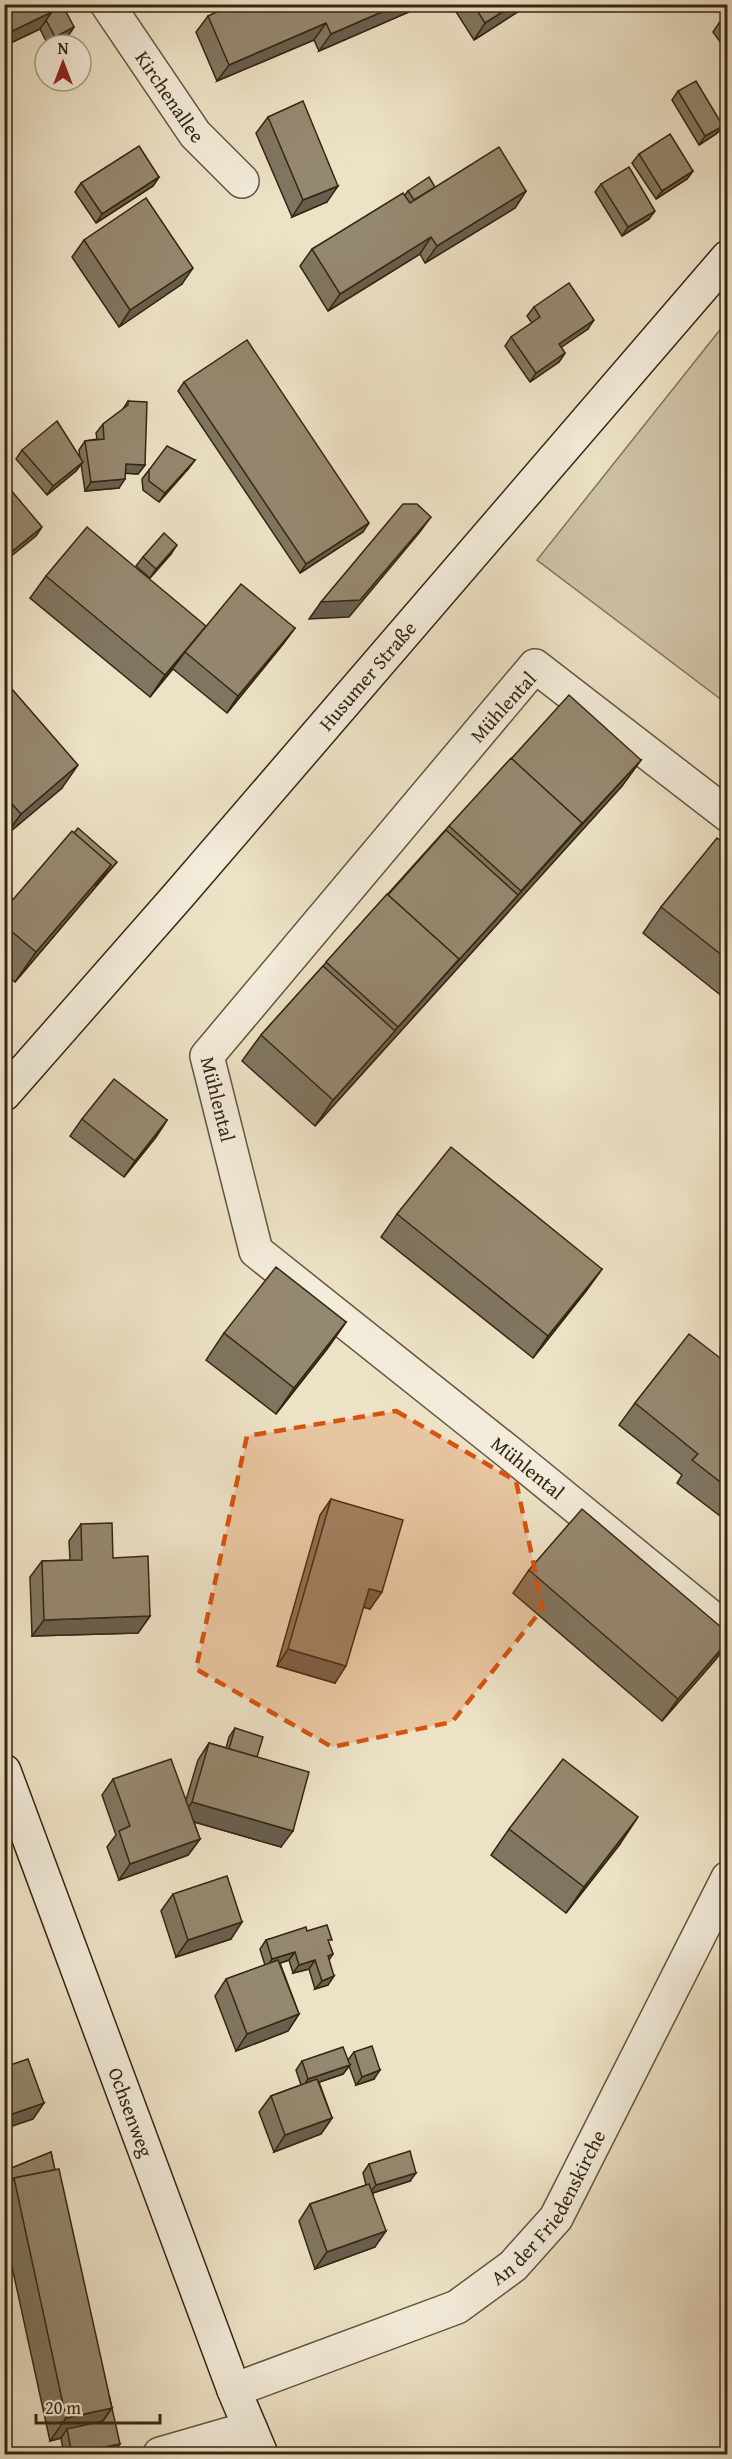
<svg xmlns="http://www.w3.org/2000/svg" width="732" height="2459" font-family="'Gentium Book Plus',serif">
<style>
.green{fill:#cec2a7;stroke:#82745c;stroke-width:1.5}
.lines{fill:none;stroke-linecap:round;stroke-linejoin:round}
.street-casing{stroke:#63553f;stroke-width:36}
.secondary-casing{stroke:#352612;stroke-width:36}
.street{stroke:#f3ecda;stroke-width:33}
.secondary{stroke:#f3ecda;stroke-width:33}
.wall{fill:#807560;stroke:#352612;stroke-width:1.5}
.shaded-wall{fill:#685f4e;stroke:#352612;stroke-width:1.5}
.building{fill:#958870;stroke:#352612;stroke-width:1.5}
.marked{fill:#d6540d;fill-opacity:0.2;stroke:#d6540d;stroke-width:4.5;stroke-dasharray:12 8;stroke-linejoin:round}
.labels{text-anchor:middle;stroke-width:5;stroke-linejoin:round;paint-order:stroke}
.street-label{font-size:20px;fill:#352612;stroke:#f3ecda}
</style>
<rect width="100%" height="100%" fill="#ede2c6"/>
<filter id="stains"><feTurbulence type="fractalNoise" baseFrequency=".00333" numOctaves="4"/><feColorMatrix values="0 0 0 0 .2 0 0 0 0 .09 0 0 0 0 .02 0 0 0 .5 -.17"/></filter>
<radialGradient id="worn" r=".72"><stop offset=".6" stop-color="#630" stop-opacity="0"/><stop offset="1" stop-color="#630" stop-opacity=".3"/></radialGradient>
<!-- green -->
<path class="green" d="M727,321H728L727,704L537,560Z"/>
<g class="lines">
<defs>
<g id="street">
<path id="s1" d="M107,4L195,134L242,181"/>
<path id="s2" d="M728,815L535,666L207,1056L256,1251L516,1458L728,1631"/>
<path id="s3" d="M234,2390L457,2307L513,2266L556,2218L728,1878"/>
<path d="M160,2454L250,2428"/>
</g>
<g id="secondary">
<path id="s4" d="M4,1094L178,896L728,257"/>
<path id="s5" d="M4,1771L234,2390L261,2454"/>
</g>
</defs>
<!-- street casing -->
<use href="#street" class="street-casing"/>
<!-- secondary casing -->
<use href="#secondary" class="secondary-casing"/>
<!-- street -->
<use href="#street" class="street"/>
<!-- secondary -->
<use href="#secondary" class="secondary"/>
</g>
<!-- wall -->
<g class="wall">
<path d="M4,4L74,27L68,36L50,45H48L40,29L4,46Z"/>
<path d="M451,4H530L474,40Z"/>
<path d="M418,8L319,51L314,40L217,81L196,32L208,16Z"/>
<path d="M728,17V53L713,32L719,23Z"/>
<path d="M678,91L721,122L723,119L728,115V143L719,131L716,134L699,145L672,100Z"/>
<path d="M268,117L327,202L292,217L256,133Z"/>
<path d="M639,154L693,171L687,179L656,199L632,163Z"/>
<path d="M159,177L153,186L96,223L75,192L81,183Z"/>
<path d="M601,184L649,219L622,236L595,192Z"/>
<path d="M435,187L526,191L515,208L425,263L420,254L328,311L300,266L312,249L405,195L408,191Z"/>
<path d="M84,240L182,284L119,327L72,257Z"/>
<path d="M534,307L588,329L561,347L565,353L559,362L530,382L505,346L511,337L532,323L527,316Z"/>
<path d="M184,382L363,532L300,573L178,391Z"/>
<path d="M128,401L145,465L138,474L125,473L119,488L85,491L81,464L76,471L47,495L16,459L22,450L80,458L79,450L85,441L97,439L96,433L103,424L123,409Z"/>
<path d="M195,460L188,469L159,502L143,490L142,479L149,470Z"/>
<path d="M171,554L150,578L136,566L143,557Z"/>
<path d="M46,576L206,626L295,628L283,644L227,713L173,669L150,697L30,598Z"/>
<path d="M4,680L62,788L5,836L4,835Z"/>
<path d="M641,760L622,786L315,1126L242,1061L261,1035L449,826Z"/>
<path d="M728,846V1001L643,933L661,907Z"/>
<path d="M117,862L110,870L15,982L4,974V910Z"/>
<path d="M82,1119L167,1120L156,1137L124,1177L70,1136Z"/>
<path d="M397,1214L602,1269L586,1291L533,1358L381,1237Z"/>
<path d="M728,1232V1242L723,1239Z"/>
<path d="M346,1322L327,1349L276,1414L206,1360L224,1333Z"/>
<path d="M728,1364V1522L677,1483L682,1475L619,1425L635,1403Z"/>
<path d="M331,1499L370,1609L363,1607L335,1683L277,1666L320,1515Z"/>
<path d="M81,1524L113,1558L150,1616L138,1633L32,1636L30,1577L42,1561L70,1560L69,1541Z"/>
<path d="M529,1570L728,1633V1643L716,1659L662,1721L513,1593Z"/>
<path d="M235,1728L257,1757L281,1847L194,1822L200,1839L188,1855L119,1880L107,1847L116,1835L102,1795L113,1779L186,1800L198,1760L209,1743L226,1748L229,1737Z"/>
<path d="M509,1829L620,1844L566,1913L491,1855Z"/>
<path d="M173,1894L231,1939L176,1957L161,1911Z"/>
<path d="M307,1931L329,1943L333,1954L329,1960L328,1985L315,1989L309,1969L293,1973L289,1960L280,1963L299,2014L288,2031L236,2051L215,1996L226,1979L265,1965L260,1949L266,1940Z"/>
<path d="M354,2052L374,2079L356,2085L349,2066L343,2074L319,2082L332,2118L321,2134L274,2152L259,2112L271,2096L301,2085L296,2070L302,2061L348,2060Z"/>
<path d="M51,2152L114,2452L104,2454H64L61,2438L50,2441L4,2230V2171Z"/>
<path d="M369,2164L410,2181L373,2193L375,2247L315,2269L299,2221L310,2204L366,2185L363,2173Z"/>
</g>
<!-- shaded-wall -->
<g class="shaded-wall">
<path d="M400,4H421L418,8L319,51L331,34Z"/>
<path d="M515,4H530L474,40L485,23Z"/>
<path d="M52,12L40,29L4,46V35Z"/>
<path d="M326,23L314,40L217,81L229,65Z"/>
<path d="M74,27L68,36L49,45L55,37Z"/>
<path d="M723,126L716,134L699,145L705,136Z"/>
<path d="M693,171L687,179L656,199L662,191Z"/>
<path d="M159,177L153,186L96,223L102,214Z"/>
<path d="M338,186L327,202L292,217L303,200Z"/>
<path d="M526,191L515,208L425,263L437,246Z"/>
<path d="M655,211L649,219L622,236L628,227Z"/>
<path d="M431,237L420,254L328,311L340,294Z"/>
<path d="M193,268L182,284L119,327L130,310Z"/>
<path d="M594,320L588,329L553,353L559,344Z"/>
<path d="M565,353L559,362L530,382L536,373Z"/>
<path d="M195,460L188,469L159,502L165,493Z"/>
<path d="M83,462L76,471L47,495L53,486Z"/>
<path d="M126,464L145,465L138,474L120,473Z"/>
<path d="M125,479L119,488L85,491L91,482Z"/>
<path d="M431,517L419,533L349,617L309,619L321,602Z"/>
<path d="M369,523L363,532L300,573L306,564Z"/>
<path d="M42,527L36,536L4,562V558Z"/>
<path d="M177,545L171,554L150,578L156,569Z"/>
<path d="M206,626L185,652L173,668L150,697L165,675Z"/>
<path d="M295,628L283,644L227,713L238,696Z"/>
<path d="M641,760L622,786L315,1126L333,1100L398,1027Z"/>
<path d="M78,765L62,788L5,836L21,814Z"/>
<path d="M117,862L110,870L15,982L36,952L111,865Z"/>
<path d="M167,1120L156,1137L124,1177L135,1161Z"/>
<path d="M602,1269L586,1291L533,1358L548,1336Z"/>
<path d="M346,1322L327,1349L276,1414L294,1388Z"/>
<path d="M369,1589L382,1592L370,1609L357,1605Z"/>
<path d="M150,1616L138,1633L32,1636L44,1620Z"/>
<path d="M728,1641L716,1659L662,1721L678,1699Z"/>
<path d="M288,1649L346,1666L335,1683L277,1666Z"/>
<path d="M192,1802L293,1831L281,1847L181,1818Z"/>
<path d="M638,1817L620,1844L566,1913L584,1887Z"/>
<path d="M200,1839L188,1855L119,1880L130,1864Z"/>
<path d="M242,1922L231,1939L176,1957L188,1940Z"/>
<path d="M295,1952L289,1960L266,1968L272,1959Z"/>
<path d="M315,1960L309,1969L293,1973L299,1965Z"/>
<path d="M334,1976L328,1985L315,1989L322,1981Z"/>
<path d="M299,2014L288,2031L236,2051L247,2034Z"/>
<path d="M350,2065L343,2074L302,2088L308,2079Z"/>
<path d="M380,2070L374,2079L356,2085L362,2077Z"/>
<path d="M44,2103L33,2119L4,2129V2117Z"/>
<path d="M332,2118L321,2134L274,2152L285,2135Z"/>
<path d="M416,2173L410,2181L369,2194L376,2185Z"/>
<path d="M386,2231L375,2247L315,2269L327,2252Z"/>
<path d="M112,2408L96,2430L67,2429L61,2438L50,2441L66,2418Z"/>
<path d="M120,2444L114,2452L104,2454H72Z"/>
</g>
<!-- building -->
<g class="building">
<path d="M4,4H48L52,12L4,35Z"/>
<path d="M48,4H62L74,27L55,37L46,20L52,12Z"/>
<path d="M234,4H400L331,34L326,23L229,65L208,16Z"/>
<path d="M473,4H515L485,23Z"/>
<path d="M728,17V36L719,23Z"/>
<path d="M696,81L723,126L705,136L678,91Z"/>
<path d="M303,101L338,186L303,200L268,117Z"/>
<path d="M728,115V125L723,119Z"/>
<path d="M670,134L693,171L662,191L639,154Z"/>
<path d="M139,146L159,177L102,214L81,183Z"/>
<path d="M499,147L526,191L437,246L431,237L340,294L312,249L403,193L410,203Z"/>
<path d="M629,167L655,211L628,227L601,184Z"/>
<path d="M429,177L435,187L414,200L408,191Z"/>
<path d="M146,198L193,268L130,310L84,240Z"/>
<path d="M569,283L594,320L559,344L565,353L536,373L511,337L540,317L534,307Z"/>
<path d="M247,340L369,523L306,564L184,382Z"/>
<path d="M128,401L147,402L145,465L126,464L125,479L91,482L85,441L104,439L103,424L128,405Z"/>
<path d="M57,421L83,462L53,486L22,450Z"/>
<path d="M167,446L195,460L165,493L149,481V470Z"/>
<path d="M4,482L42,527L4,558Z"/>
<path d="M403,504H417L431,517L360,600L321,602Z"/>
<path d="M87,527L206,626L165,675L46,576Z"/>
<path d="M164,533L177,545L156,569L143,557Z"/>
<path d="M241,584L295,628L238,696L185,652Z"/>
<path d="M4,680L78,765L21,814L4,795Z"/>
<path d="M569,695L641,760L579,827L582,823L511,759Z"/>
<path d="M511,758L582,823L521,891L449,826Z"/>
<path d="M78,828L117,862L95,886L111,865L74,833Z"/>
<path d="M446,830L518,895L456,963L459,959L388,895Z"/>
<path d="M72,831L111,865L36,952L4,925V910Z"/>
<path d="M717,838L728,846V960L661,907Z"/>
<path d="M387,894L459,959L398,1027L326,962Z"/>
<path d="M323,966L395,1031L333,1100L261,1035Z"/>
<path d="M114,1079L167,1120L135,1161L82,1119Z"/>
<path d="M451,1147L602,1269L548,1336L397,1214Z"/>
<path d="M276,1267L346,1322L294,1388L224,1333Z"/>
<path d="M689,1334L728,1364V1488L692,1460L698,1454L635,1403Z"/>
<path d="M331,1499L403,1520L382,1592L369,1589L346,1666L288,1649Z"/>
<path d="M582,1509L728,1633V1641L678,1699L529,1570Z"/>
<path d="M112,1523L113,1558L148,1556L150,1616L44,1620L42,1561L82,1560L81,1524Z"/>
<path d="M235,1728L263,1737L257,1757L229,1749Z"/>
<path d="M209,1743L309,1772L293,1831L192,1802Z"/>
<path d="M171,1759L200,1839L130,1864L119,1831L130,1826L113,1779Z"/>
<path d="M563,1759L638,1817L584,1887L509,1829Z"/>
<path d="M227,1876L242,1922L188,1940L173,1894Z"/>
<path d="M327,1925L332,1940H328L333,1954L328,1956L334,1976L322,1981L315,1960L299,1965L295,1952L272,1959L266,1940L306,1927L307,1931Z"/>
<path d="M278,1960L299,2014L247,2034L226,1979Z"/>
<path d="M372,2046L380,2070L362,2077L354,2052Z"/>
<path d="M343,2047L350,2065L308,2079L302,2061Z"/>
<path d="M28,2059L44,2103L4,2117V2067Z"/>
<path d="M317,2079L332,2118L285,2135L271,2096Z"/>
<path d="M410,2151L416,2173L376,2185L369,2164Z"/>
<path d="M51,2152L55,2170L14,2178L4,2192V2171Z"/>
<path d="M59,2169L112,2408L66,2418L14,2178Z"/>
<path d="M369,2184L386,2231L327,2252L310,2204Z"/>
<path d="M109,2395L120,2444L72,2454L67,2429L103,2421L112,2408Z"/>
</g>
<!-- marked area -->
<path class="marked" d="M396,1411L516,1481L543,1608L452,1722L332,1747L196,1669L247,1436Z"/>
<g class="labels">
<!-- street labels -->
<g class="street-label">
<text dy="7" stroke="none"><textPath href="#s1" startOffset="112">Kirchenallee</textPath></text>
<text dy="7" stroke="none"><textPath href="#s4" startOffset="554">Husumer Straße</textPath></text>
<text transform="translate(503 707) rotate(-48)" y="7">Mühlental</text>
<text dy="7" stroke="none"><textPath href="#s2" startOffset="798">Mühlental</textPath></text>
<text dy="7" stroke="none"><textPath href="#s2" startOffset="1302">Mühlental</textPath></text>
<text dy="7" stroke="none"><textPath href="#s5" startOffset="364">Ochsenweg</textPath></text>
<text dy="7" stroke="none"><textPath href="#s3" startOffset="376">An der Friedenskirche</textPath></text>
</g>
</g>
<!-- margin -->
<rect width="732" height="2459" fill="none" stroke="#ede2c6" stroke-width="24"/>
<rect x="6" y="6" width="720" height="2447" fill="none" stroke="#352612" stroke-width="3"/>
<rect x="12" y="12" width="708" height="2435" fill="none" stroke="#352612" stroke-width="1.5"/>
<!-- north arrow -->
<g transform="translate(63 63)"><circle r="28" fill="#f3ecda" stroke="#a79d8a" stroke-width="1.5"/>
<path d="M0-4.5L10 22L0 15L-10 22Z" fill="#8f2418"/>
<text y="-9" font-size="16" font-weight="bold" text-anchor="middle" fill="#352612">N</text>
</g>
<!-- scale -->
<path d="M36 2414v9h124v-9" fill="none" stroke="#352612" stroke-width="3"/>
<text x="45" y="2414" font-size="18" fill="#352612" stroke="#f3ecda" stroke-width="4.5" paint-order="stroke">20 m</text>
<rect width="100%" height="100%" filter="url(#stains)"/>
<rect width="100%" height="100%" fill="url(#worn)"/>
</svg>
